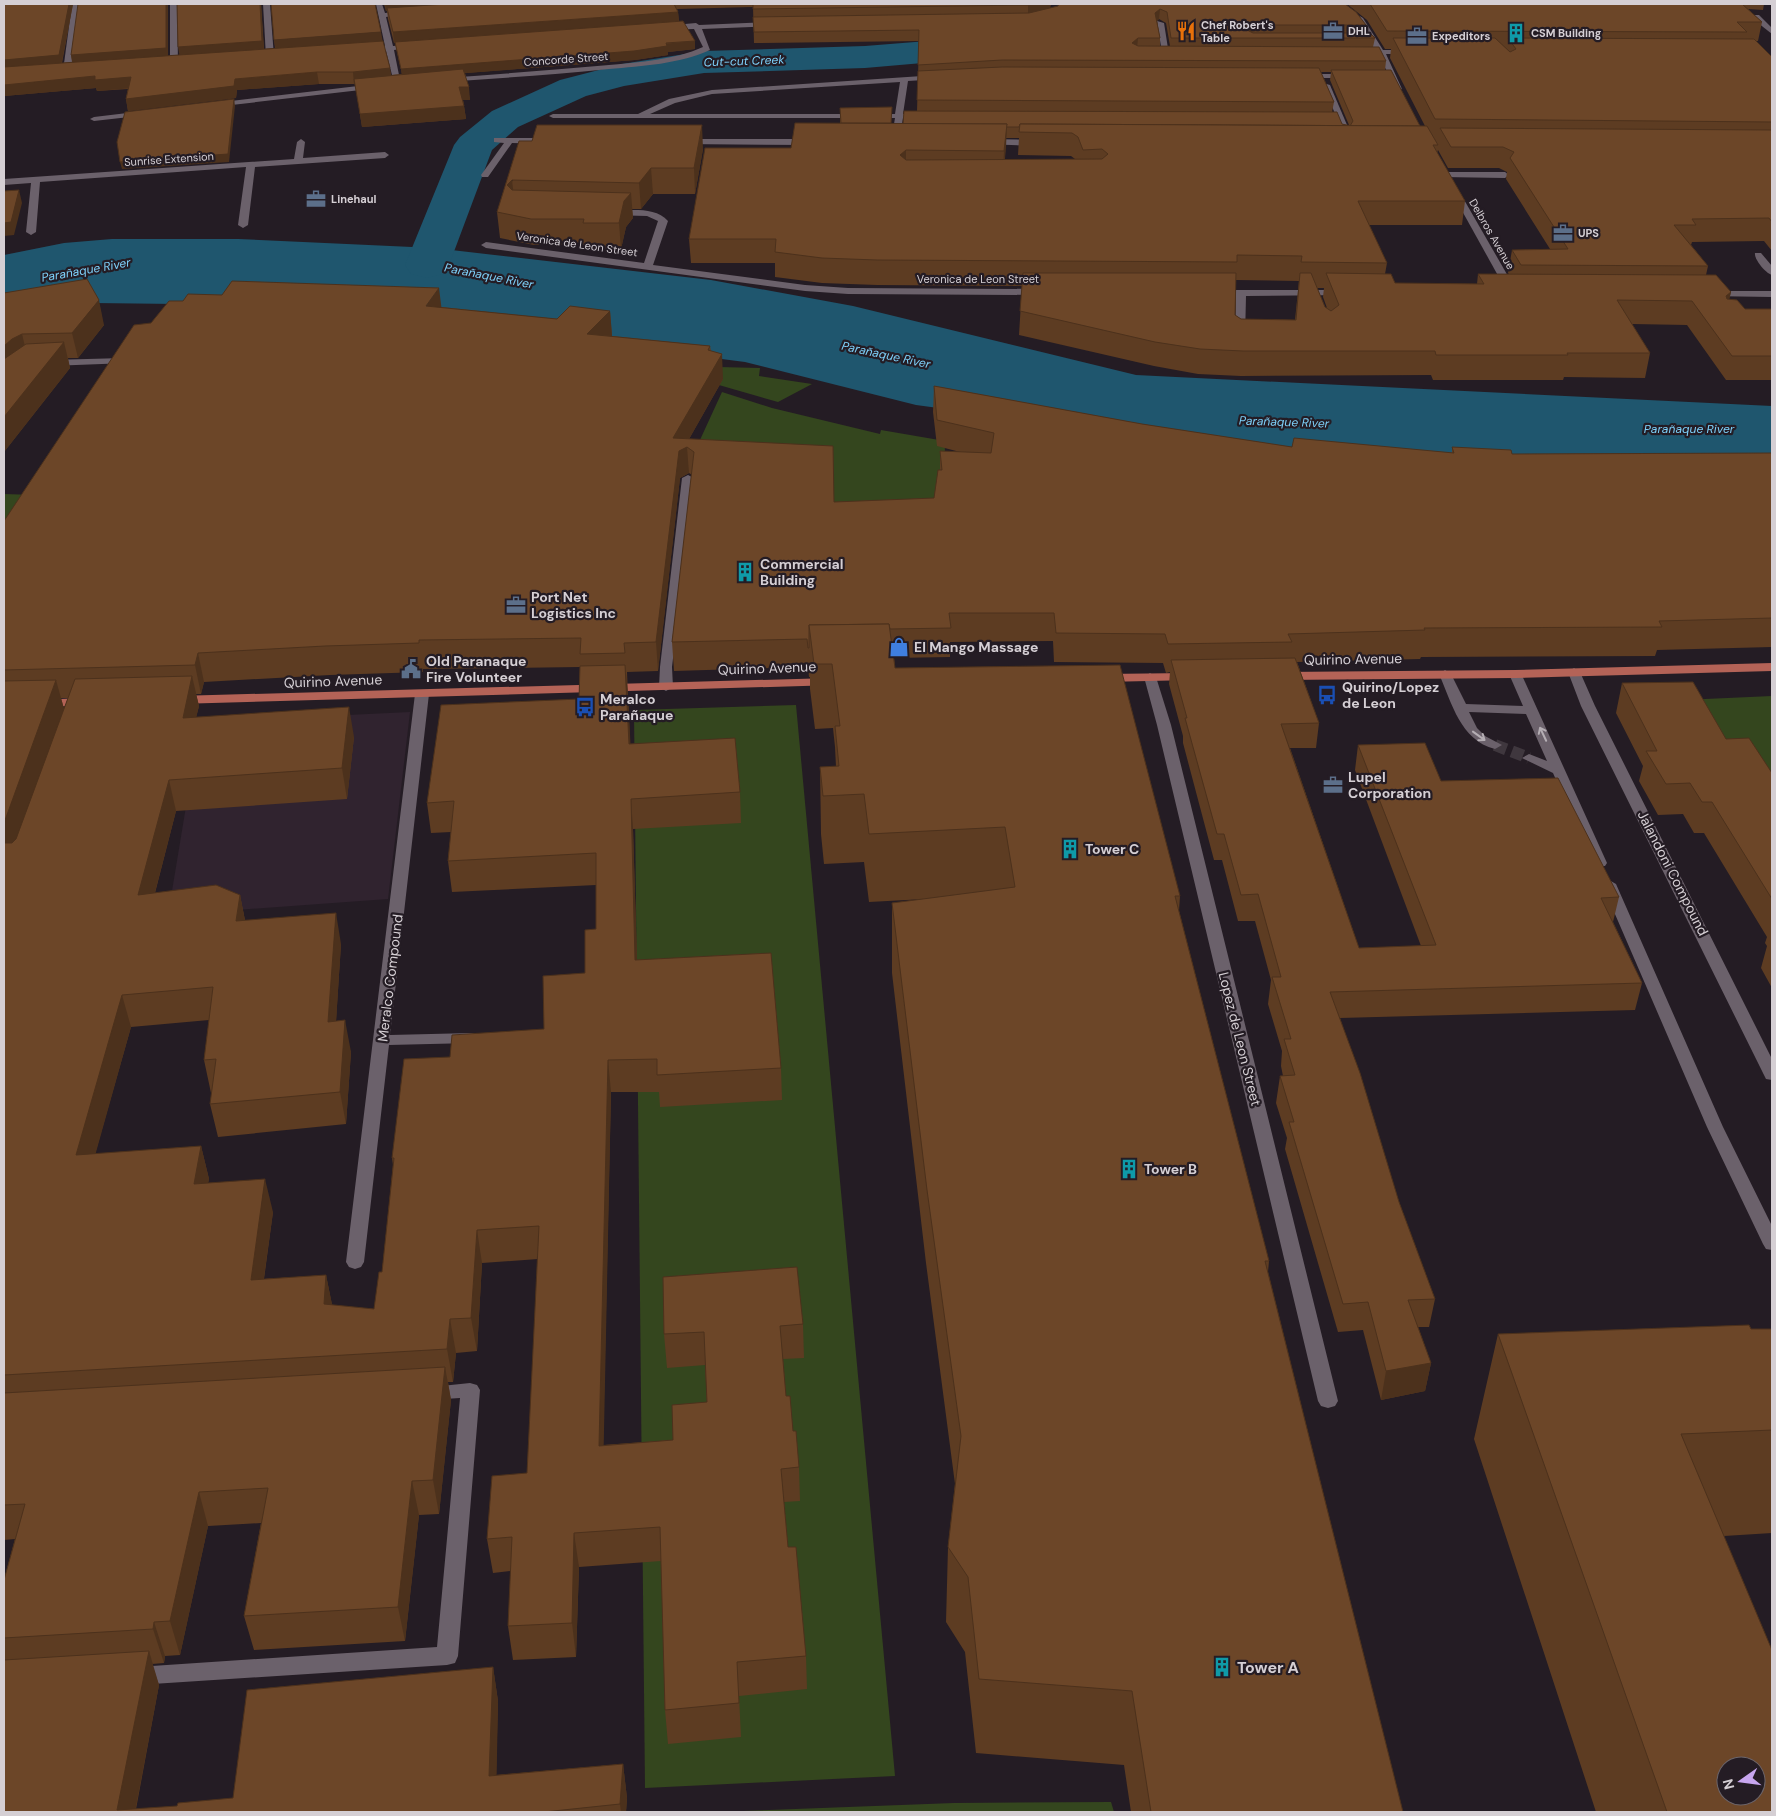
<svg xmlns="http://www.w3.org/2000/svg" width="1776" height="1816" font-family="'DM Sans',sans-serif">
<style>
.built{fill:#30232f}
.green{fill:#34461e}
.water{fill:#1f566e}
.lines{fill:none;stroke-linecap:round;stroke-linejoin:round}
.river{fill:#1f566e;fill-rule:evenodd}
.minor-tunnel{stroke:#3f373e;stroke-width:12;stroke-dasharray:12 6;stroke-linecap:butt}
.minor{fill:#6b616b;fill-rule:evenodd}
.major{fill:#b46357;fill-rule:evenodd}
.wall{fill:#5d3c22;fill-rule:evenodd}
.shaded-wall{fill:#4c311c}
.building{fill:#6c4628;stroke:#4c311c;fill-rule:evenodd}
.oneway{stroke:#b5aeb4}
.labels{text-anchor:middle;stroke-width:4.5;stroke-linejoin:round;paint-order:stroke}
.far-poi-label{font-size:11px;font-weight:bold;fill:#d5cfd4;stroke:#241c24;text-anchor:start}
.far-street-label{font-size:11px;fill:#d5cfd4;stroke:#241c24}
.far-water-label{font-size:12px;font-style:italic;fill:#7ed1fa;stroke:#241c24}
.poi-label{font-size:14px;font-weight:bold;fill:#d5cfd4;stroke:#241c24;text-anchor:start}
.street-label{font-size:14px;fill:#d5cfd4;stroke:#241c24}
.near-poi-label{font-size:16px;font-weight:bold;fill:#d5cfd4;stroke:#241c24;text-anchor:start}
</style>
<rect width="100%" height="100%" fill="#241c24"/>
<!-- built -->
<path class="built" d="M410,712L388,899L168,915L200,722Z"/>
<!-- green -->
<g class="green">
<path d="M718,367L760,368L759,376L812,384L778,402L705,381Z"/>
<path d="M722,392L772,408L880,434L881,430L945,441L944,511L915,526L688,466Z"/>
<path d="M4,494L35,495L4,528Z"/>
<path d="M1772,696V792L1683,700Z"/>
<path d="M796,705L895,1776L645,1788L634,710Z"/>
<path d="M1111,1802L1114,1812H714L954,1803Z"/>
</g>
<!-- water -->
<path class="water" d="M112,239H238L434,248L711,280L853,306L1136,375L1772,406V475L1273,453L916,405L745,362L465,326L178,304L92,303L4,317V255L64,243Z"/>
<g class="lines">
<!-- river -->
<path class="river" d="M1129,4H1164L1140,33L1094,48L865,68L704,73L624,86L586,96L518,127L492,150L449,265L443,274L427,278L411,274L405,265L454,145L460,137L492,111L560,80L622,64L704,51L865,46L1089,28L1116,19Z"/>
<!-- minor-tunnel -->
<path class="minor-tunnel" d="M1495,745L1529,758"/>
<!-- minor -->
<g class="minor">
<path d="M72,4H80L71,71L67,73L63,71Z"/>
<path d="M170,4H177L178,64L174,66L170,64Z"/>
<path d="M263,4H270L274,57L270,59L266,57Z"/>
<path d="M376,4H382L385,13L407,11L411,13L386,17L393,46L416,44L420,46L394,50L401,85L394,83L386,51L364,52L360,50L385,46Z"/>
<path d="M1338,4H1344L1346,8L1363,18L1383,50H1414V54H1386L1402,89L1395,87L1378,54H1358V50H1375L1357,21L1340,11Z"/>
<path d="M1753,15H1759L1772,28V34L1753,19Z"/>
<path d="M1157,21L1164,23L1169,55L1162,53Z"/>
<path d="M773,22L777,24L776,26L702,29L710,50C679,64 643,66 609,69C554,75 500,78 445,82L441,80L445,78C500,74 555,70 609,65C640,62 674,60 703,47L694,29L666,30L662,28L663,26L696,23L699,25Z"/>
<path d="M1302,74H1349L1353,76L1349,78H1299L1298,76Z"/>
<path d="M937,75L941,77L940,79L908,81L903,114H924L928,116L924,118H903L902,124L898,126L894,124L895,118H553L549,116L553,114H638L669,99L712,90ZM900,82L895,114H650L675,103L712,94Z"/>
<path d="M1323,83L1330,85L1350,132L1349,134L1342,132Z"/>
<path d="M375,84L379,86L378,88L214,107L210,105L214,103Z"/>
<path d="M144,111L148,113L147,115L94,121L90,119L94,117Z"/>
<path d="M494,138H550L554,141L550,144L512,143L488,177H482L481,175L504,143L494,142Z"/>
<path d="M301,139L305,142L303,158L385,152L389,155L385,158L255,167L248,225L243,228L238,225L246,167L40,182L36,232L31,235L26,232L31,183L4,185V179L294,159L297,142Z"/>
<path d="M683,139H810L814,142L810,145L680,144V140Z"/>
<path d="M986,139L1038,140L1042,143L1038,146L983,144V140Z"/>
<path d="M1445,172H1505L1509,175L1505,178L1442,177V173Z"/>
<path d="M1452,189L1459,191L1516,290L1514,292L1506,290L1451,191Z"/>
<path d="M613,210C631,211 655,206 668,221L653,265L805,285L848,288L1041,289L1046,292L1041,295L848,294L805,291L486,248L481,245L486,242L644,263L658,221L647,216L610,215L609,213Z"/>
<path d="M1755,253H1761L1772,266V275C1765,273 1754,259 1755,253Z"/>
<path d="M1343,290L1346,291V295L1246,296L1245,338L1240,341L1235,338L1236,296H1216L1211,293L1216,290Z"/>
<path d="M1711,291H1772V297L1708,296V292Z"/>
<path d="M124,358L129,361L128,363L50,366L45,363L50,360Z"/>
<path d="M688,475L694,478L672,667L673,687L666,691L659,687L660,667L682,478Z"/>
<path d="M1574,668L1580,672L1595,706L1772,1059V1080L1766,1079L1764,1075L1581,706L1568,672Z"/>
<path d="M1445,670L1451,674L1466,704L1523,706L1509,674L1510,671H1520L1607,863L1605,866H1595L1593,863L1553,773L1522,758L1529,754L1547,761L1526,714L1469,712L1477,728L1485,736L1502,745L1495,749C1460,740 1452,703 1439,674Z"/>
<path d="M1150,673L1156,677L1171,725L1338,1401L1335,1406L1328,1408L1321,1406L1318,1401L1157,725L1144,677Z"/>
<path d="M422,690L429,694L390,1035L472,1033L478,1034L480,1038L478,1042L472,1043L389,1045L364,1262L361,1267L355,1269L349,1267L346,1262L415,694Z"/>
<path d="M1609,880L1616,884L1723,1127L1772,1226V1250L1766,1249L1763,1244L1707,1127L1602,884Z"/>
<path d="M470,1383L477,1385L480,1390L458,1656L455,1663L447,1665L137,1685L129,1683L126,1676L129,1669L137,1667L437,1647L460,1398L429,1400L422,1398L419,1393L422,1388Z"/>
</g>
<!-- major -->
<g class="major">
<path d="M1772,663V671L1515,678L1281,680L1275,676L1281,672L1515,670Z"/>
<path d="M1188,673L1194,677L1193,680L1104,682L1097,678L1104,674Z"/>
<path d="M831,678L836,679L838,682L836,685L177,704L170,700L177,696Z"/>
<path d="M86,698L91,699L93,702L91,705L4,709V701Z"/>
</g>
</g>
<!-- wall -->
<g class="wall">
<path d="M4,4H73L62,63L72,62L71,55L168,4V56L179,55L261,4L264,49L275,48L274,40L382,41L391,75L402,74L395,43H394L388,19L387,11H386L384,4H1051L1050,8L1345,4L1366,25L1365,33L1375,38L1373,47L1386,61L1385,70L1420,126H1425L1390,58L1391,49H1385L1367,20L1347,4H1764L1763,10L1748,9L1762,22L1758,41H1756L1772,57V251L1764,241L1692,242L1691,245L1708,266L1706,275L1731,292L1729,299L1745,309H1772V380H1726L1687,325L1632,324L1650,353L1645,378L1564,377L1563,380H1433L1431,375L1241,376L1198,374L1154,366L1019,335L1022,286L877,285L822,283L775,277V263H691L689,239L791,148L840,124V108L892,124H903L917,111L919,41L754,43L753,7L677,9L678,12L679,22L695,41V49L668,52V55L635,60L465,73L470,100H463L464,106L466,119L362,127L355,84H319L237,90L236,98L128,111L126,99L128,89L97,91L96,88L4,96ZM1159,19L1166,23L1170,46H1160V38L1157,21ZM1321,72H1331L1330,80L1349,125L1342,124L1332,112L1334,102ZM1006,138H1019L1018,155L1071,156L1075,159H1005ZM1438,150L1448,168H1499L1507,172L1506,179L1550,249L1512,250L1508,273L1509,274H1478L1477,284L1395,283L1385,274L1387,263L1369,225H1462L1465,201L1437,153ZM1236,280L1299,281L1295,320L1241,319L1235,315ZM1317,288H1324L1323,297L1327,308L1325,307Z"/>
<path d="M532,141L703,149L695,194H653L641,209H632L633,218L626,227L621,249H585V245H534L500,238L497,212Z"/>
<path d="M4,293L104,325L78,358H68L70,368L4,452Z"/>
<path d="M441,307L557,319L610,311L612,336L710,346L711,351L723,379L689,439L834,502L934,498L940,470V451L960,452L937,446L933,412L934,386L1142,424L1292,447L1452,453V447L1512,454L1772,453V647L1657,650L1655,656L1421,657L1420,659L1297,662L1319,723L1316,748H1290L1359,948L1421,946L1355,770L1358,745L1441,781L1619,897L1613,922L1642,983L1635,1010L1340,1018L1399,1202L1435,1299L1429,1327H1418L1431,1363L1425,1391L1381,1400L1363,1330L1338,1332L1285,1149L1287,1138L1276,1103L1280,1076H1283L1281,1066L1282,1051L1268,1004L1271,980L1255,921H1238L1222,860H1214L1183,743V736L1169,684L1170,672L1166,673L1163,663L1054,662L1053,641L950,642V657L894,658L895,668L1180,896L1179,911L1269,1261L1268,1272L1403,1812H1131L1124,1765L976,1753L965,1652L946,1622L948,1547L955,1484L926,1263L892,973V903L925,899L869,902L864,862L824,864L821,834L820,767H836L835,747L833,728L815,729L810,689V677H809L808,667L674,671L672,642L692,475L689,473L680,478L658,671L627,672L630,744L740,792L741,823L633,829L637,960L781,1068L782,1100L660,1107L659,1092H611L603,1445L673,1440L707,1402L705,1365L667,1368L664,1334L803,1324L804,1358L783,1359L786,1396L793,1431L799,1467L800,1501L784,1502L788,1547L806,1656L807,1689L739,1696L741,1737L668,1744L665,1710L661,1561L579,1567L576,1657L513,1660L508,1626L511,1571L493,1573L487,1539L527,1473L538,1259L482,1263L477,1351L456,1353L453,1382H448L451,1400L439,1514L419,1515L405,1641L254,1650L244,1616L261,1523L208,1526L180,1655L165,1656L164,1663L152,1664L159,1685L136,1809L177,1806L233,1798L493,1667L498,1701L496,1775L623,1764L627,1798L626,1812H4V1580L15,1539L4,1540V521ZM580,667L579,699L427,803L431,833L451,832L448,861L452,892L596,885V929L585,973L544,1029L450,1057L392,1158L393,1165L382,1272L374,1309L332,1305L326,1275L264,1279L273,1212L208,1183L209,1179L201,1146L95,1154L131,1027L209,1020L204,1060L211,1093L212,1092L210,1104L218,1137L346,1124L351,1052L336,1021L341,944L245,920L240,895L155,893L176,811L347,799L354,737L196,717L199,706L196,694H201L204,682L330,675L423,672V669ZM61,698H68L64,709Z"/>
<path d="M1622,683L1726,739L1772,773V988L1761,968L1767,946L1765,943L1767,937L1704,833H1694L1683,814L1658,815L1639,781L1643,766L1616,713Z"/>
<path d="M1751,1329H1772V1533L1724,1536L1772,1812H1596L1474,1439L1498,1334Z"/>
</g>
<!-- shaded-wall -->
<g class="shaded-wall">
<path d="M69,4H73L61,66L4,72V60Z"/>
<path d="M166,4H168V59L73,66L71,55Z"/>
<path d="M260,4H261L264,52L180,58L178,47Z"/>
<path d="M385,4H489L386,11Z"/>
<path d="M1034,4H1051L1049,10L1028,16V5Z"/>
<path d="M1160,9L1159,19L1154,23L1155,13Z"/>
<path d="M678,12L679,22L394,43L393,32Z"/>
<path d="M1253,25L1252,36L1247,30Z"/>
<path d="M381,32L383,43L276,51L274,40Z"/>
<path d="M1138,38L1137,49L1132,43Z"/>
<path d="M695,41V49L668,52V55L635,60L402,78L401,69Z"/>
<path d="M390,68L392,79L354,84L353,72Z"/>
<path d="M317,72L319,84L237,90L236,98L128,111L126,99L235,79Z"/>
<path d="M95,76L131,77L133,88L97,91L96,88L4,96V85Z"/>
<path d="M459,87H469L470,100H460Z"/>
<path d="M234,99L235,106L229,162L122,169L120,162Z"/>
<path d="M464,106L466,119L362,127L360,114Z"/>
<path d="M1007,124L1006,147L1003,174L1004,151Z"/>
<path d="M702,125L703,149L695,194L694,168Z"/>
<path d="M906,150V173L900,155Z"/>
<path d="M651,168L653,194L641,209L639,183Z"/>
<path d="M512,180L515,206L507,185Z"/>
<path d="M19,190L22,203L14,235L4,236V223Z"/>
<path d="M631,193L633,218L626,227L621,249L619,223L624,201Z"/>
<path d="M439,288L442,312L426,306Z"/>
<path d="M1731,292L1725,316L1726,296Z"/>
<path d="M99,300L104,325L78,358L72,333Z"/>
<path d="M610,311L612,336L587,334Z"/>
<path d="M22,334L28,359L4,377V346L12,339Z"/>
<path d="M64,342L70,368L4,452V417Z"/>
<path d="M722,354L723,379L684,448L687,447L689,473L680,478L658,671L656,642L673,438Z"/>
<path d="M198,653L204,682L201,694L195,665Z"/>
<path d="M625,665L628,694L632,774L629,744Z"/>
<path d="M192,676L199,706L189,748L183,718Z"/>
<path d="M56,680L64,709L7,868L4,856V823Z"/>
<path d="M349,707L354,737L347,799L342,768Z"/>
<path d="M169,780L176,811L146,927L138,895Z"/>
<path d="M631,799L633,829L638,992L635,960Z"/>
<path d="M240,895L246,926L236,921Z"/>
<path d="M336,913L341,944L334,1054L328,1022Z"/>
<path d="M122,995L131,1027L86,1188L76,1155Z"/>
<path d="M345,1020L351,1052L346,1124L340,1092Z"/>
<path d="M608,1060L611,1092L603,1479L599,1446Z"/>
<path d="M201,1146L209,1179L202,1217L194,1184Z"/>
<path d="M265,1179L273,1212L259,1313L251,1280Z"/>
<path d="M477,1230L482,1263L477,1351L471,1318Z"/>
<path d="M326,1275L333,1309L324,1304Z"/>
<path d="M450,1319L456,1353L453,1382L447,1349Z"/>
<path d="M1431,1363L1425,1391L1381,1400L1386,1371Z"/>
<path d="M445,1367L451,1400L439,1514L433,1480Z"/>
<path d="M412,1481L419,1515L405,1641L398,1607Z"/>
<path d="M199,1492L208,1526L180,1655L170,1621Z"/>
<path d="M574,1533L579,1567L576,1657L572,1623Z"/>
<path d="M154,1622L165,1656L164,1663L153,1629Z"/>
<path d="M149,1651L159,1685L135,1812L117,1810Z"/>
<path d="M493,1667L498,1701L496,1809L489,1776Z"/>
<path d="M623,1764L627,1798L626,1812H621L620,1804Z"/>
</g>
<!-- building -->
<g class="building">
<path d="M4,4H69L59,55L4,60Z"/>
<path d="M78,4H166V48L71,55Z"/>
<path d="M177,4H260L262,41L178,47Z"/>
<path d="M271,4H375L381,32L274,40Z"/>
<path d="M446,4H674L678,12L393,32L387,8Z"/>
<path d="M753,4H1034L1028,5L753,9Z"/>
<path d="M1059,4H1345L1356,12L1366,25H1253L1247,30L1253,33H1370L1375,38H1171L1167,12L1160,9L1155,13L1160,38H1138L1132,43L1138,46L1379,47L1386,61L1002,60L918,65L919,30L754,32L753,17L1029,13L1058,6Z"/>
<path d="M1370,4H1742L1762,22H1737L1747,32L1387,31Z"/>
<path d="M683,21L695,41L666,43L667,46L634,51L401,69L395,42Z"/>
<path d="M1393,38H1495L1510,52L1516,49L1508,38L1754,39L1772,57V122L1435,119Z"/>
<path d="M383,41L390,68L353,72H317L235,79L234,86L126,99L131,77L95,80V76L4,85V67Z"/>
<path d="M1002,67L1319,68L1334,102L917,100L918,71Z"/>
<path d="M463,69L469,87H459L464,106L360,114L354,79Z"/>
<path d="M1331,70H1391L1420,126L1020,124L1019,127H1006L1007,124H903L904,111L1337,112L1342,124L1350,126L1353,121Z"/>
<path d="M234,99L228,154L120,162L117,142L125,112Z"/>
<path d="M892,107L891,123H841L840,108Z"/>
<path d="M795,123L1007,124L1004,151L906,150L900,155L906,160L1102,159L1108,154L1102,149L1083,150L1078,137L1072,133L1019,132L1020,124L1427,126L1438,145H1433L1465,201H1358L1387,263L1301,262L1302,256L1237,255V262L877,260L822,258L775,252L776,239H689L705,148H791Z"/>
<path d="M537,125H702L694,168H651L639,183L512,180L507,185L512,190L631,193L624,201L619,223H583L584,219H531L497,212L519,141H532Z"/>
<path d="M1440,128L1772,130V222L1769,218L1692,219L1696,225H1674L1708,266L1521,265L1512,250L1568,249L1510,158L1514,152L1503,147H1451Z"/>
<path d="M19,190L11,222L4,223V191Z"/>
<path d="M1023,273H1236L1235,315L1241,319L1296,320L1300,273H1311L1325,307L1331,311L1339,305L1326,273L1391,274L1395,283L1484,284L1478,274L1716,275L1731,292L1726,296L1727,299L1737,300L1745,309H1772V356H1732L1692,301L1617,300L1650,353H1567L1568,355H1436L1435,351H1243L1200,349L1155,342L1020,311Z"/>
<path d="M87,279L99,300L72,333L22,334L12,339L4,346V293Z"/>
<path d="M232,281L439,288L426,306L557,319L570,306L610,311L587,334L710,346L708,350L722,354L673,438L833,446L834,502L934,498L938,470H942L940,451L991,453L994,433L937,420L934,386L1142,424L1292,447L1294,438L1454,453L1452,447L1511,450L1512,454L1772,453V618L1659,621L1662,627L1424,628L1425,630L1288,634L1292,642L1168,644L1165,634L1056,633L1054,613H949L951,628L890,629L889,624L809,625V648H808L807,639L672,642L694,452L687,447L679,451L656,642L624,643L625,653L580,654L581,638L419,640V643L325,646L198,653L195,665L4,670V521L134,325L151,323L169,301H183L188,294L222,295Z"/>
<path d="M64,342L4,417V359L26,344Z"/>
<path d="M889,624L895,668L1120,665L1180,896H1175L1269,1261H1265L1403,1812H1151L1132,1691L979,1679L968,1577L948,1547L961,1436L927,1190L892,903L1015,887L1005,827L869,834L864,794L823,796L820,767L839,766L835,726H840L832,664H814L809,625Z"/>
<path d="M1295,658L1319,723L1281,724L1359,948L1436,945L1358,745L1425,743L1441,781L1558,778L1619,897L1601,898L1642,983L1330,992L1360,1073L1399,1202L1435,1299L1408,1300L1431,1363L1386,1371L1368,1302L1343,1304L1289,1122H1294L1280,1076L1295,1075L1284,1039H1291L1272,977H1281L1258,894L1241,895L1224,834H1217L1185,718H1187L1171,660Z"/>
<path d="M625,665L629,744L735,738L740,792L631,799L635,960L771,953L781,1068L657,1075V1059L608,1060L599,1446L673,1440L672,1405L707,1402L704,1332L664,1334L663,1277L797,1267L803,1324L780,1326L786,1396H790L793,1431H796L799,1467L781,1469L788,1547H796L806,1656L737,1662L739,1703L665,1710L660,1527L574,1533L572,1623L508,1626L512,1537L487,1539L492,1476L527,1473L539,1226L477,1230L471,1318L450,1319L447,1349L4,1375V843H12L16,839L75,679L192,676L183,718L349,707L342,768L169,780L138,895L216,885L240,895L236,921L336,913L328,1022L345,1020L340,1092L210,1104L216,1059L204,1060L213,987L122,995L76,1155L201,1146L194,1184L265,1179L251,1280L326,1275L324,1304L374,1309L379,1272H382L394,1158H392L404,1059L450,1057L452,1035L544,1029L543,976L585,973V930L596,929V853L448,861L454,801L427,803L441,705L579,699L580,666Z"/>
<path d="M56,680L4,823V681Z"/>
<path d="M1693,682L1726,739L1749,738L1772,773V899L1712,802H1702L1690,783L1666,784L1646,751H1657L1622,683Z"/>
<path d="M1749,1325L1751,1329H1772V1430L1681,1434L1772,1650V1812H1667L1498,1334ZM1726,1766H1756V1796H1726Z"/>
<path d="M445,1367L433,1480L412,1481L398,1607L244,1616L268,1488L199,1492L170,1621L154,1622L153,1629L4,1638V1580L25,1504L4,1505V1393Z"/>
<path d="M149,1651L117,1810L177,1806L178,1803L233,1798L247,1690L493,1667L489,1776L623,1764L620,1804L544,1812H4V1660Z"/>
</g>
<!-- one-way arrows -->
<defs><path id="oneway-shaft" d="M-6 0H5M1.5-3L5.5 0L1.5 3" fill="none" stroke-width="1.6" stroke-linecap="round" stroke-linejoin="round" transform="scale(1.25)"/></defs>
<g class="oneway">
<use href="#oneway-shaft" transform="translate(1543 734) rotate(-115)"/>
<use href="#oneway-shaft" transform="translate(1479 736) rotate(36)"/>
</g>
<!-- icons -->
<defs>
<symbol id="restaurant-bare" viewBox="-9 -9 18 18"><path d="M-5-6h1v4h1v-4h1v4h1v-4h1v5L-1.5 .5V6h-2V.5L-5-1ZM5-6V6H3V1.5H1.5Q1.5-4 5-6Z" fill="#e8710a" stroke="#241c24" stroke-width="2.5" paint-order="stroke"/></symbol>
<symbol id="office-bare" viewBox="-9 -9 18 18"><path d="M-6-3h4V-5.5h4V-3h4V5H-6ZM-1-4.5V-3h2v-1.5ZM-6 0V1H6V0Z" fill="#5c6f8a" stroke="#241c24" stroke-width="2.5" paint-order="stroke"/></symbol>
<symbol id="building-bare" viewBox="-9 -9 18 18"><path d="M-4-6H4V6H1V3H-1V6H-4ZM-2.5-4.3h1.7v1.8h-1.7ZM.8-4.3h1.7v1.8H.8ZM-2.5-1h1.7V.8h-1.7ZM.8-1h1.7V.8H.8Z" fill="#0f9aa8" stroke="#241c24" stroke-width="2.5" paint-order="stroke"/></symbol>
<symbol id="shop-bare" viewBox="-9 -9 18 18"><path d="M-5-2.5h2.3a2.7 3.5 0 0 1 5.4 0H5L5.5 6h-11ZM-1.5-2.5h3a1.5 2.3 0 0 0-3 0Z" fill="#3f7fe0" stroke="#241c24" stroke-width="2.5" paint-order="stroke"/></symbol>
<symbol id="civic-bare" viewBox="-9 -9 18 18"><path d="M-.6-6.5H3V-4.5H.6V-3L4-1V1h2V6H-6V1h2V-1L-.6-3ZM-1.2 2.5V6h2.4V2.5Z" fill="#5c6f8a" stroke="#241c24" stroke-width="2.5" paint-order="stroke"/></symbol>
<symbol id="bus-bare" viewBox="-9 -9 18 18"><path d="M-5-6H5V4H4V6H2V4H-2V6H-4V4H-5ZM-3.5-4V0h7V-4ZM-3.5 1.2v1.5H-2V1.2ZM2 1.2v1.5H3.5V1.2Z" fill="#1a4fb4" stroke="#241c24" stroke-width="2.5" paint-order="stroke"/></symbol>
</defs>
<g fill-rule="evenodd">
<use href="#restaurant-bare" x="1172" y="17" width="28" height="28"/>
<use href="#office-bare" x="1319" y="17" width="28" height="28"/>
<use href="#building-bare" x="1502" y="19" width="28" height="28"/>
<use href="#office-bare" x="1403" y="22" width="28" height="28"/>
<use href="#office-bare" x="302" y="185" width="28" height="28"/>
<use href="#office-bare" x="1549" y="219" width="28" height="28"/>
<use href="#building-bare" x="731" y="558" width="28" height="28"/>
<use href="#office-bare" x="502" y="591" width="28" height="28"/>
<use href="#shop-bare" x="885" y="633" width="28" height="28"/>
<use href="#civic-bare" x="397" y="655" width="28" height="28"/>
<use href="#bus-bare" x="1313" y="681" width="28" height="28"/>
<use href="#bus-bare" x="571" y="693" width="28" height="28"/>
<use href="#office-bare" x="1319" y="771" width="28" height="28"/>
<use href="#building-bare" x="1056" y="835" width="28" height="28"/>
<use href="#building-bare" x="1115" y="1155" width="28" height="28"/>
<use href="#building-bare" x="1208" y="1653" width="28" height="28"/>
</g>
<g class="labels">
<!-- far-poi labels -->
<g class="far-poi-label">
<text x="1201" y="29">Chef Robert's<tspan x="1201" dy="13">Table</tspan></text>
<text x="1348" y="35">DHL</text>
<text x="1531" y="37">CSM Building</text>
<text x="1432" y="40">Expeditors</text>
<text x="331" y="203">Linehaul</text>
<text x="1578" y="237">UPS</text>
</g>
<!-- far-street labels -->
<g class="far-street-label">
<text transform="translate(566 59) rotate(-4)" y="4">Concorde Street</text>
<text transform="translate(169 159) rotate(-4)" y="4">Sunrise Extension</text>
<text transform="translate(1492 234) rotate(60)" y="4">Delbros Avenue</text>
<text transform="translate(577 244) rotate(8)" y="4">Veronica de Leon Street</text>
<text x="978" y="283">Veronica de Leon Street</text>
</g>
<!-- far-water labels -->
<g class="far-water-label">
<text transform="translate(744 61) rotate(-2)" y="4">Cut-cut Creek</text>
<text transform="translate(86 270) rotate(-10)" y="4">Parañaque River</text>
<text transform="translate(489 276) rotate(11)" y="4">Parañaque River</text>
<text transform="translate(886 355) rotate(12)" y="4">Parañaque River</text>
<text transform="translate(1284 422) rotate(2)" y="4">Parañaque River</text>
<text x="1689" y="433">Parañaque River</text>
</g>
<!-- poi labels -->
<g class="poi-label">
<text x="760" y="569">Commercial<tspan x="760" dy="16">Building</tspan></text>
<text x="531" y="602">Port Net<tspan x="531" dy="16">Logistics Inc</tspan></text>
<text x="914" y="652">El Mango Massage</text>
<text x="426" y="666">Old Paranaque<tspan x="426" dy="16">Fire Volunteer</tspan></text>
<text x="1342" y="692">Quirino/Lopez<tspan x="1342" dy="16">de Leon</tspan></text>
<text x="600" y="704">Meralco<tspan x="600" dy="16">Parañaque</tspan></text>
<text x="1348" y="782">Lupel<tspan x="1348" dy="16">Corporation</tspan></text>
<text x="1085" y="854">Tower C</text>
<text x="1144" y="1174">Tower B</text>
</g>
<!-- street labels -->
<g class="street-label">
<text transform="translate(1353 659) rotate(-1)" y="5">Quirino Avenue</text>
<text transform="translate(767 668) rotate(-2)" y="5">Quirino Avenue</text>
<text transform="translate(333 681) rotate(-2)" y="5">Quirino Avenue</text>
<text transform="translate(1673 873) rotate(63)" y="5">Jalandoni Compound</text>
<text transform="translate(390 978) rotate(-83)" y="5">Meralco Compound</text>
<text transform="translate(1240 1039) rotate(76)" y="5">Lopez de Leon Street</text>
</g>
<!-- near-poi labels -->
<g class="near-poi-label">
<text x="1237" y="1673">Tower A</text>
</g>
</g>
<!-- border -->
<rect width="1776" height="1816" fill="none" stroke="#d5cfd4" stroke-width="10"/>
<!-- north arrow -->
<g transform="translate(1741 1781) rotate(256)"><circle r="24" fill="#241c24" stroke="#6b646a"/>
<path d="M0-4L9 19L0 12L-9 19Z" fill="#c8a6ef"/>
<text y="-8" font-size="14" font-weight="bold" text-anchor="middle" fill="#d5cfd4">N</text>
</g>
</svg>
